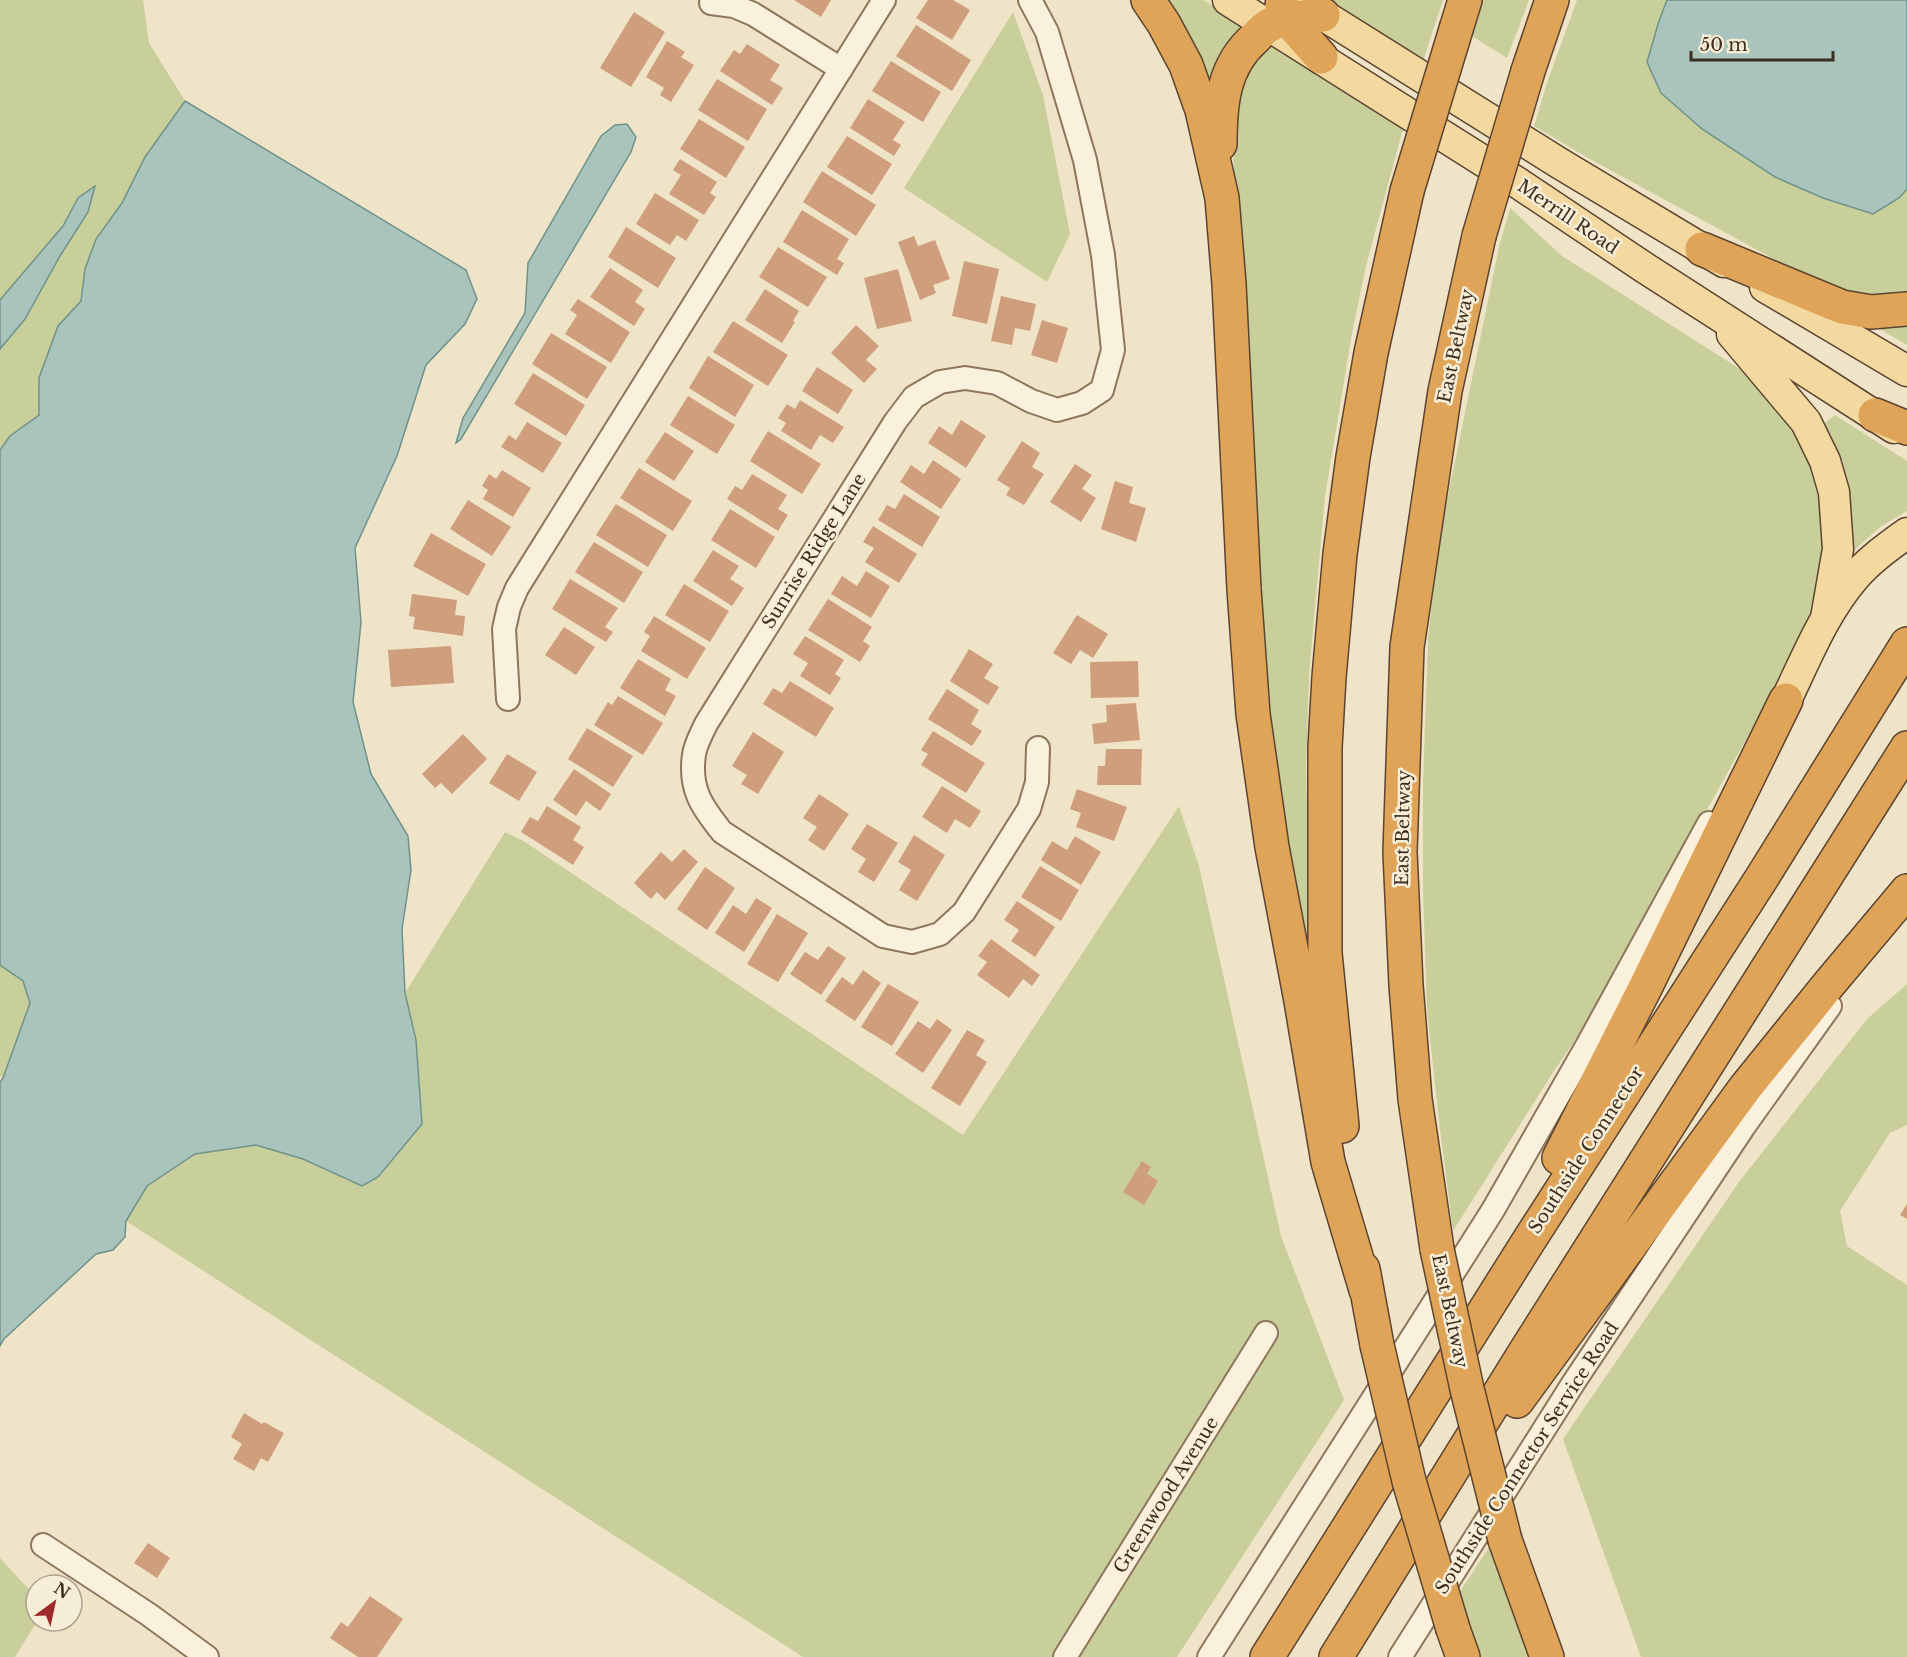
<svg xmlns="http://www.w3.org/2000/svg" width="1907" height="1657" font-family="'Libre Baskerville',serif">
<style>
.green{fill:#c9cf9b}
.water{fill:#a9c4bc;stroke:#6f938a;stroke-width:1.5}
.building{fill:#cf9f7d}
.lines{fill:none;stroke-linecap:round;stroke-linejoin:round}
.minor-casing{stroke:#8d765c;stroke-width:26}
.major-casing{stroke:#5b4430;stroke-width:33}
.highway-casing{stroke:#5b4430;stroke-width:36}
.minor{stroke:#faf1dc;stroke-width:22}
.major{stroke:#f3d9a0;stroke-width:30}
.highway{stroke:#e0a458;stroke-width:33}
.highway-bridge-casing{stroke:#5b4430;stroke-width:36;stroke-linecap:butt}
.highway-bridge{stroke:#e0a458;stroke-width:33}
.labels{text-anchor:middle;stroke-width:5;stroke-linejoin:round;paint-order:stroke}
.street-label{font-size:18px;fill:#3d2e20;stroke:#f7eed8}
</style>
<rect width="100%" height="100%" fill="#f0e4c8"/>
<!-- green -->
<g class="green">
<path d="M0,0H143L149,43L185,101L145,157L122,203L96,239L85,269L81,301L58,326L39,377V415L10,436L0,450V349L25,319L60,256L88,212L95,187L78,198L63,226L0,300Z"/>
<path d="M1161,0H1203L1249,27L1210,93Z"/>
<path d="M1320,0H1443L1422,64Z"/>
<path d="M1481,0H1529L1507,58L1470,35Z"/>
<path d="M1577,0H1667L1659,21L1823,198L1872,214L1899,198L1907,189V296H1884L1843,291L1809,278L1588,158L1534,126L1547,83Z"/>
<path d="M1013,12L1043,95L1070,234L1047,282L904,188Z"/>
<path d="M1266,41L1404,125L1366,266L1352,333L1325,496L1309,675L1306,767L1311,989L1270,781L1236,234L1231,91Z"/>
<path d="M1510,208L1562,256L1737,367L1763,387L1812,451L1827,507L1828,566L1817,609L1778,682L1598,1006L1552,1074L1453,1231L1439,1121L1427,1010L1423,889V783L1428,640L1437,549L1499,247Z"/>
<path d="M1907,316V345L1878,328Z"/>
<path d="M1835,415L1907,461V511L1880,527L1850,554L1822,425Z"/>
<path d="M1179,806L1199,866L1281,1236L1344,1400L1177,1657H803L126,1221L147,1186L195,1154L256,1145L303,1159L362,1186L378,1177L422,1124L416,1040L405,993L505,832L525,842L963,1135Z"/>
<path d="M0,965L23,981L30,1004L3,1078L0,1076Z"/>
<path d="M1907,984V1125L1890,1133L1840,1211L1847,1246L1907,1285V1657H1641L1563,1439L1739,1182L1867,1019Z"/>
<path d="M1490,1546L1530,1657H1481L1459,1593Z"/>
<path d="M0,1558L36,1597L37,1621L15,1657H0Z"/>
</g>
<!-- water -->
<g class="water">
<path d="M1667,0H1907V189L1899,198L1873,214L1823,198L1775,177L1702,129L1661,93L1647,62L1659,21Z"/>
<path d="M185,101L466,270L477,299L465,324L426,365L397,456L355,548L361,622L353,702L371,774L408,836L411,870L402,929L405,993L416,1040L422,1124L378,1177L362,1186L303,1159L256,1145L195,1154L147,1186L126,1221L125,1237L113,1250L96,1254L4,1339L0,1346V1082L3,1078L30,1003L23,981L0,965V450L10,436L39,415V378L58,326L81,301L85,269L96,239L122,203L145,157Z"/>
<path d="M627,124L636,137L631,152L461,439L456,443L463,418L525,313L528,263L601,136L615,125Z"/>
<path d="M95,186L88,212L60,256L25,319L0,349V300L63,226L78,198Z"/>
</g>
<!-- building -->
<g class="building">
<path d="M794,0H831L821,17Z"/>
<path d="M928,0H953L970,10L952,40L916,18Z"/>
<path d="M634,12L665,32L631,87L600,68Z"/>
<path d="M916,25L971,60L952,91L896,56Z"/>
<path d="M667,41L685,52L681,57L694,65L671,102L660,95L664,88L646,77Z"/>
<path d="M747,44L780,65L770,80L783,88L772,105L720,71L734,50L740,54Z"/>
<path d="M891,61L941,92L923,122L872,91Z"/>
<path d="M717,79L767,109L748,141L698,110Z"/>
<path d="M868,99L905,122L893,140L901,145L894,156L850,128Z"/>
<path d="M699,119L745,147L726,178L680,149Z"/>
<path d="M847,136L892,164L872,195L827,167Z"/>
<path d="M680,159L717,182L710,193L716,197L704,215L669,194L681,175L673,170Z"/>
<path d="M822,171L876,205L856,236L803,202Z"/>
<path d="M655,193L699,220L686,241L677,235L670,245L636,224Z"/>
<path d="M802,210L849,239L837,259L844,263L837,275L783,242Z"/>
<path d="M626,227L676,258L658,288L608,257Z"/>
<path d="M914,236L918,246L935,240L950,279L933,285L936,293L920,300L898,242Z"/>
<path d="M778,247L827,277L808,307L759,277Z"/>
<path d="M964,261L999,269L987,324L952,316Z"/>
<path d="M610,268L643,290L635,302L645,309L634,326L590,297Z"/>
<path d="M898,269L912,321L877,329L864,278Z"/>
<path d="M765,289L799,311L793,321L795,322L782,343L745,320Z"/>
<path d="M1001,296L1036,304L1030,331L1015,328L1012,345L991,341Z"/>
<path d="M578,299L630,332L611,363L565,334L577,315L570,310Z"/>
<path d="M1042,320L1068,328L1057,363L1031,355Z"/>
<path d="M733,321L788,355L768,386L713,352Z"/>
<path d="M856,325L879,346L866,360L877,369L864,383L831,353Z"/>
<path d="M551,333L607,367L587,399L532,364Z"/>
<path d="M708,356L754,385L735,417L689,388Z"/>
<path d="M817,367L853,390L838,414L802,391Z"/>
<path d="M533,373L585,405L566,436L514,404Z"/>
<path d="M688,396L735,425L717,454L670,425Z"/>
<path d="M800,400L844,427L833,443L820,435L811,450L781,431L786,423L778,418L787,404L795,409Z"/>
<path d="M961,420L986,436L966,468L928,443L939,426L952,435Z"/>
<path d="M527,422L562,443L543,473L501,447L509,435L516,440Z"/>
<path d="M768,431L821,464L802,494L750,461Z"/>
<path d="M665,432L694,451L674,481L645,462Z"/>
<path d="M1022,441L1040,453L1032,467L1044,474L1024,505L1006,495L1010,488L997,480Z"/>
<path d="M933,460L961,479L941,509L900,482L911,465L924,474Z"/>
<path d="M1075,464L1092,475L1082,489L1096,498L1081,522L1050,502Z"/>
<path d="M639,468L692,501L673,531L620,498Z"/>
<path d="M502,470L531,488L513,517L483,499L488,490L482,486L489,474L496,479Z"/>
<path d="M752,474L787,495L778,509L788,515L778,531L727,499L735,486L742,490Z"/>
<path d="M1115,481L1133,487L1129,503L1146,508L1136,542L1101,529Z"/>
<path d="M904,494L940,517L922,547L878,520L887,505L895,509Z"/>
<path d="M468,500L511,527L492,556L450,529Z"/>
<path d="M616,504L667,535L648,567L596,535Z"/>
<path d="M730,509L775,537L756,568L711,540Z"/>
<path d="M873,526L917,554L899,583L865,562L874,548L863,542Z"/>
<path d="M431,533L486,564L468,596L413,566Z"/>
<path d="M594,542L643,572L624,603L575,572Z"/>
<path d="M713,550L739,566L730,579L744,588L732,606L693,581Z"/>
<path d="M866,571L890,586L871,618L831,594L842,576L857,586Z"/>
<path d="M570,579L618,608L605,627L613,632L606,642L552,609Z"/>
<path d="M684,584L729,611L710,642L665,615Z"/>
<path d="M412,594L457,600L455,615L465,616L463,636L413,629L415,617L409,616Z"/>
<path d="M828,599L872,627L863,641L870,646L860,662L808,630Z"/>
<path d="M1077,615L1108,634L1093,658L1080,650L1071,664L1053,653Z"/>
<path d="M654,616L706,648L687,679L641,651L650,636L644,632Z"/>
<path d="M564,627L595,647L576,675L545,655Z"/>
<path d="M805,636L844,660L835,674L841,678L830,695L800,676L808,663L793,654Z"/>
<path d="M451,646L454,683L391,687L388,650Z"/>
<path d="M969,649L993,664L984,678L999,687L988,705L950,681Z"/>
<path d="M638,659L671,679L665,690L676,696L665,716L620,688Z"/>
<path d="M1138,661L1139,697L1091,698L1090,662Z"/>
<path d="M790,681L834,708L816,737L763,704L773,688L782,693Z"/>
<path d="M947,689L979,710L971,724L982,731L972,746L928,719Z"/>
<path d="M618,696L663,723L643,755L594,725L608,702L612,705Z"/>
<path d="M1136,703L1140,740L1094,744L1092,724L1107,722L1106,705Z"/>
<path d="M587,728L633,756L613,787L568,759Z"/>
<path d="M933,731L985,763L966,793L921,765L928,754L921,750Z"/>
<path d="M753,732L784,752L758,794L741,784L747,775L732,766Z"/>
<path d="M463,734L487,759L452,794L441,783L435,788L422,774Z"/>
<path d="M1106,749H1142L1141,785H1097L1098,766H1105Z"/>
<path d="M507,754L537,772L519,801L489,783Z"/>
<path d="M574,769L611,794L600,811L586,801L576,816L553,800Z"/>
<path d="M942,786L981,811L970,828L955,819L947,833L922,817Z"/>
<path d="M1077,789L1127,807L1114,841L1076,827L1081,813L1070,809Z"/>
<path d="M819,794L849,814L824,851L808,840L817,827L803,818Z"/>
<path d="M547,806L581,827L573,840L584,847L573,865L521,832L530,817L538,821Z"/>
<path d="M867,824L898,843L874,882L858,872L866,859L851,849Z"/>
<path d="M914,835L945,855L917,901L899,890L911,870L898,862Z"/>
<path d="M1075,836L1101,852L1081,885L1041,860L1052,841L1067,850Z"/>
<path d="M684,849L698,862L665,900L657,892L651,899L634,883L661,852L672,862Z"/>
<path d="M1040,866L1079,890L1061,921L1021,897Z"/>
<path d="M705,867L735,888L707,930L677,909Z"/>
<path d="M756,898L772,908L744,952L715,933L733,905L746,914Z"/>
<path d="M1017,901L1055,927L1035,957L1011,941L1019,930L1004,920Z"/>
<path d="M777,914L808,933L778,982L747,964Z"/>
<path d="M991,939L1040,975L1032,986L1023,979L1009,998L977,975L987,962L978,956Z"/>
<path d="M828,946L846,958L821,995L790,974L805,952L818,960Z"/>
<path d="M863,970L881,983L855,1021L825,1001L842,977L853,985Z"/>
<path d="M888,984L919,1002L892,1046L861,1027Z"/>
<path d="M937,1019L952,1030L923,1073L895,1054L918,1021L930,1029Z"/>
<path d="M967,1030L985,1040L976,1055L987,1062L960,1106L931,1088Z"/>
<path d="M1142,1161L1151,1167L1147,1174L1158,1181L1144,1205L1123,1192Z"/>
<path d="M1907,1204V1219L1900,1215Z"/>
<path d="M244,1413L262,1424L264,1422L284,1433L268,1462L261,1458L254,1471L233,1459L242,1444L231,1437Z"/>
<path d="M148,1543L170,1558L157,1578L134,1563Z"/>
<path d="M370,1596L403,1619L377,1657H358L330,1638L341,1622L348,1627Z"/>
</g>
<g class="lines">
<defs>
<g id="minor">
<path d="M1030,0L1047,32L1085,160L1103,255L1113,350L1102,390L1082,403L1057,410L1031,401L997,383L965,378L940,382L914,397L895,422L706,724C702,733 695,745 694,755C689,789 702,807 722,832L883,936L912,942L940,934L964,912L1029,809L1037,782L1038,748"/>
<path d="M711,3L734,6L753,14L841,69"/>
<path d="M508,699L504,629L509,607L517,588L884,0"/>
<path d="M43,1545L148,1614L207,1657"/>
<path d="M1065,1657L1266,1333"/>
<path d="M1209,1657L1493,1210L1588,1044L1709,823"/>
<path d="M1400,1657L1574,1382L1745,1125L1830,1006"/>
</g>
<g id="major">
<path d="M1228,0L1518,183L1645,268L1894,428"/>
<path d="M1299,0L1559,163L1724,262"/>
<path d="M1765,287L1907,371"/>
<path d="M1732,334L1806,422L1825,461L1834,492L1838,549L1826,618"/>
<path d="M1786,700C1806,659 1824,613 1854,578C1869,560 1888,547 1907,533"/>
</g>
<g id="highway">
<path d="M1148,0L1164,24L1186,65L1202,110L1222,198L1229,284L1244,589L1253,714L1272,847L1301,1001L1328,1162L1366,1290"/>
<path d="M1282,5L1288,20L1321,57"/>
<path d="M1457,26L1465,0"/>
<path d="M1528,71L1552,0"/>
<path d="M1220,144C1220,104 1223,66 1255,38C1259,34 1264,28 1268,26C1284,17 1306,17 1323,15"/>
<path d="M1702,249L1842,307L1871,312L1907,309"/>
<path d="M1875,415L1907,428"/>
<path d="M1342,1126L1325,953V747L1329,677L1340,554L1353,457L1371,353L1407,191"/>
<path d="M1559,1158L1645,988L1786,700"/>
<path d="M1437,1249L1415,1099L1406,985L1400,852L1407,647L1445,391L1479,236"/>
<path d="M1363,1269L1377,1345"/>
<path d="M1517,1401L1745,1088L1829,984L1907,891"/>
<path d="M1505,1540L1547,1657"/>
<path d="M1453,1629L1463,1657"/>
<path d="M1267,1657L1528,1242L1763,876L1907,644"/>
<path d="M1336,1657L1527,1349L1907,748"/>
</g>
</defs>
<!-- minor casing -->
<use href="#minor" class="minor-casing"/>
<!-- major casing -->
<use href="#major" class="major-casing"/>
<!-- highway casing -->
<use href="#highway" class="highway-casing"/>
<!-- minor -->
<use href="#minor" class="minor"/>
<!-- major -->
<use href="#major" class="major"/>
<!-- highway -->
<use href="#highway" class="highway"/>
<defs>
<g id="highway-bridge">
<path d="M1407,191L1457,26"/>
<path d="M1479,236L1528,71"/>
<path d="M1437,1249L1467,1389L1505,1540"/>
<path d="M1377,1345L1409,1481L1453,1629"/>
</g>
</defs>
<!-- highway-bridge casing -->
<use href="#highway-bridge" class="highway-bridge-casing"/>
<!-- highway-bridge -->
<use href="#highway-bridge" class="highway-bridge"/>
</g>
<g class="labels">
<!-- street labels -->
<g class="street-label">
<text transform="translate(1568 217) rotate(34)" y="6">Merrill Road</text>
<text transform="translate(1456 346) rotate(-78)" y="6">East Beltway</text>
<text transform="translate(814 551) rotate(-58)" y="6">Sunrise Ridge Lane</text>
<text transform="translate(1403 828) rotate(-89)" y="6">East Beltway</text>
<text transform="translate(1586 1150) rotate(-57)" y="6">Southside Connector</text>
<text transform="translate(1450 1311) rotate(78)" y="6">East Beltway</text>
<text transform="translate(1527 1458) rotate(-57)" y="6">Southside Connector Service Road</text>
<text transform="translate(1166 1495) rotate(-58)" y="6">Greenwood Avenue</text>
</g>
</g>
<!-- north arrow -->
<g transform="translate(54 1603) rotate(33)"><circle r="28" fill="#f7eed8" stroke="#ada18e" stroke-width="1.5"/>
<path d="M0-4.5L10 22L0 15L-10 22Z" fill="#9e2a2b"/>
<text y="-9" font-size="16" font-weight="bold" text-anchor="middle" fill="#3d2e20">N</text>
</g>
<!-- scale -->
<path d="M1691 51v9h142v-9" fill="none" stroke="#3d2e20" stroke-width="3"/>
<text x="1700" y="51" font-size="18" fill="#3d2e20" stroke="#f7eed8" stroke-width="4.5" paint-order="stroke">50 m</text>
</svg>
